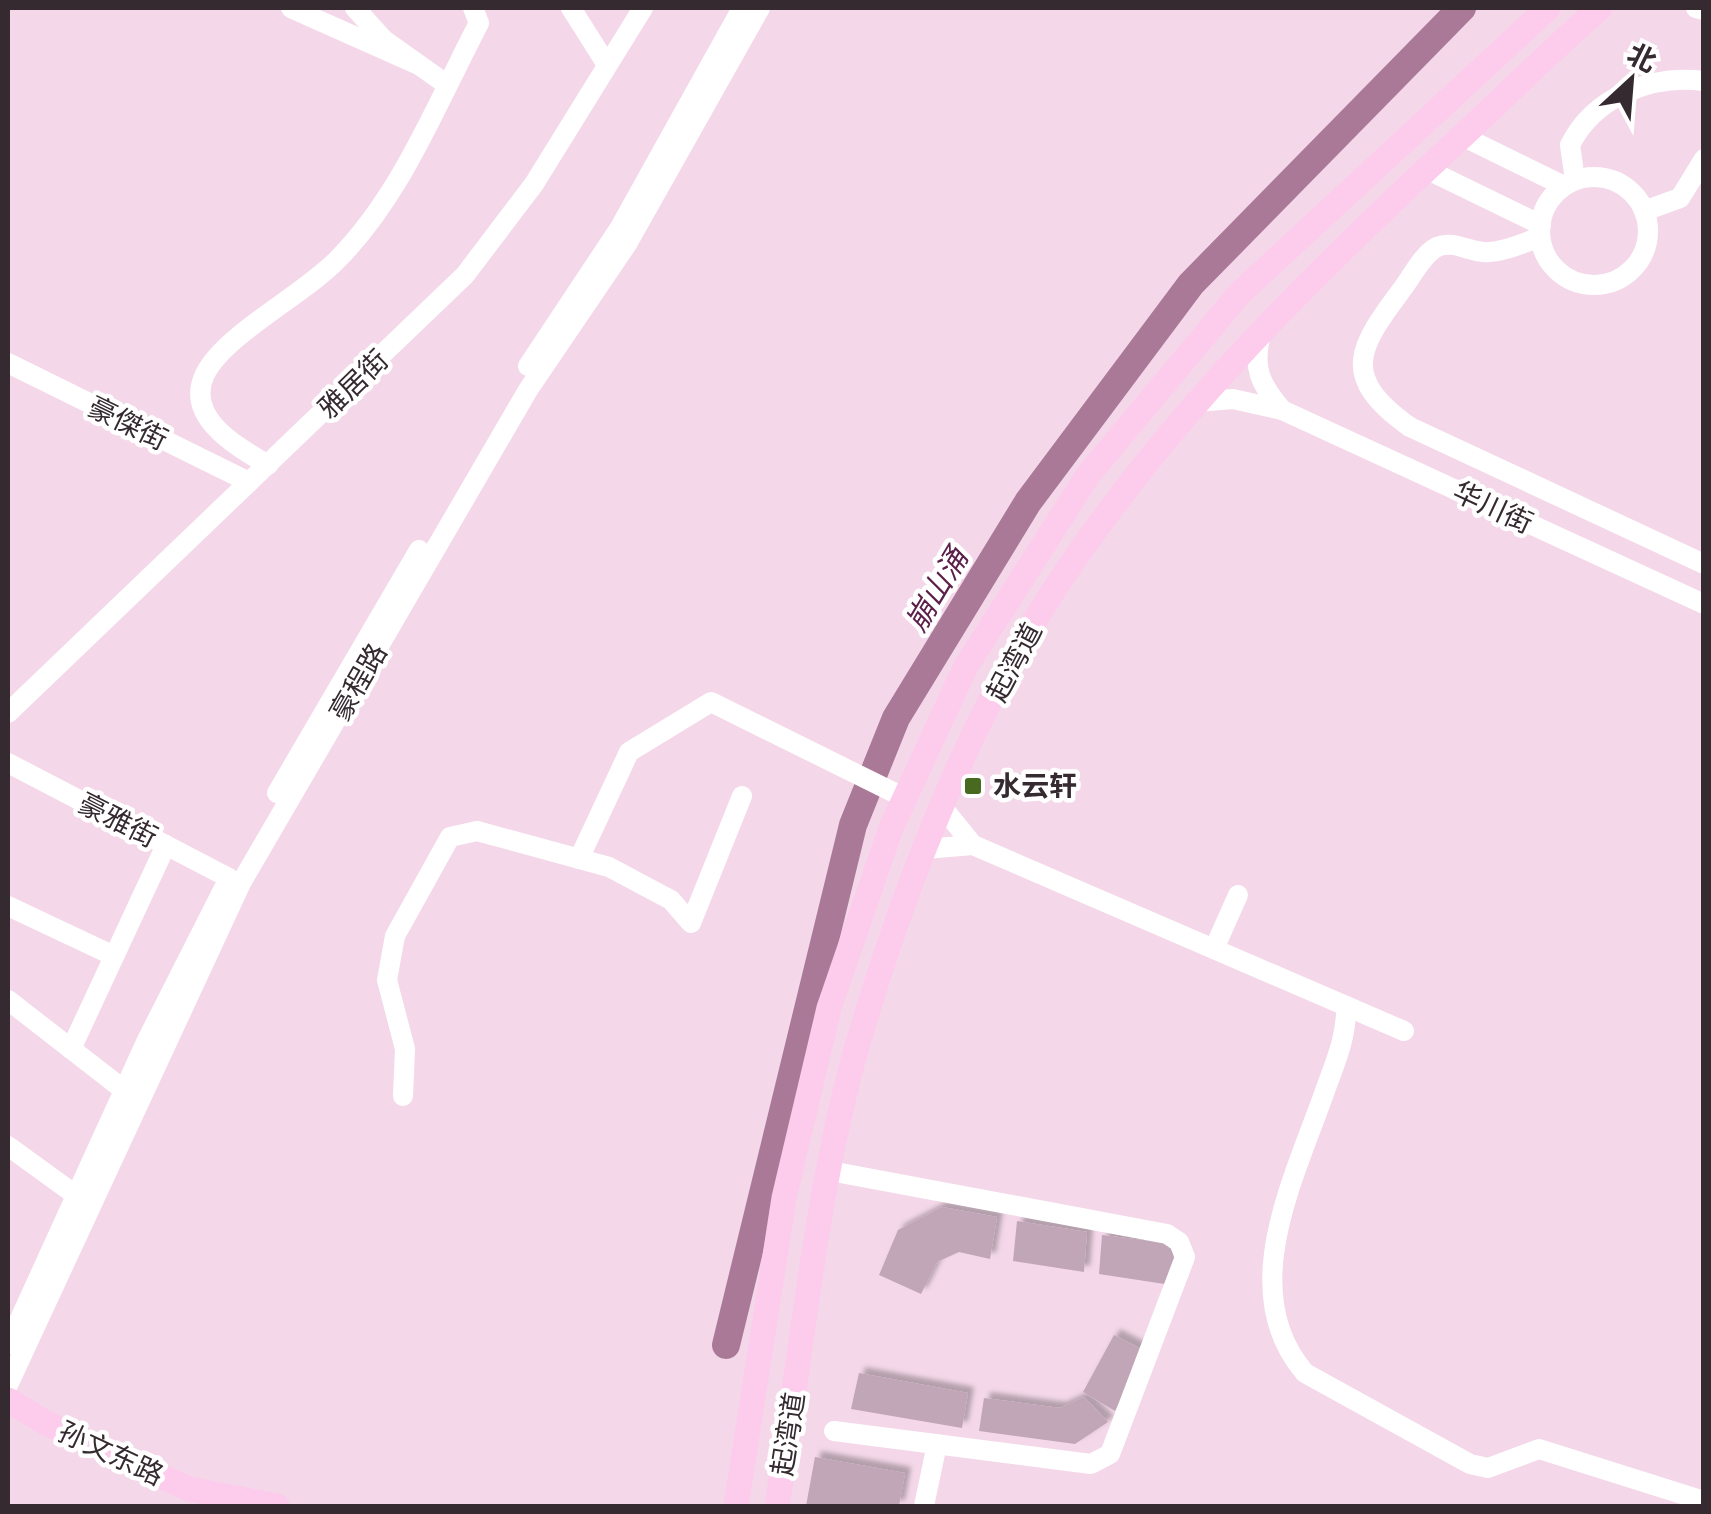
<svg xmlns="http://www.w3.org/2000/svg" width="1711" height="1514" font-family="'Open Sans','Noto Sans SC',sans-serif">
<style>
.lines{fill:none;stroke-linecap:round;stroke-linejoin:round}
.river{stroke:#aa7998;stroke-width:28}
.building{fill:#c1a6b7;filter:url(#shadow)}
.minor{stroke:#fff;stroke-width:20}
.major{stroke:#fdcbeb;stroke-width:25}
.poi-dot{fill:#476920;stroke:#fff;stroke-width:4}
.labels{text-anchor:middle;stroke-width:9;stroke-linejoin:round;paint-order:stroke}
.street-label{font-size:28px;fill:#342a30;stroke:#fff}
.poi-label{font-size:28px;font-weight:bold;fill:#342a30;stroke:#fff;text-anchor:start}
.water-label{font-size:30px;font-style:italic;fill:#5b1f49;stroke:#fff}
</style>
<defs>
<filter id="shadow"><feDropShadow dx="6" dy="-6" stdDeviation="2.5" flood-color="#0004"/></filter>
</defs>
<rect width="100%" height="100%" fill="#f4d8e9"/>
<g class="lines">
<!-- river -->
<path class="river" d="M726,1345L853,825L896,718L1028,502L1191,284L1462,8"/>
</g>
<!-- building -->
<g class="building">
<path d="M942,1207L997,1217L990,1259L959,1252L937,1262L921,1294L879,1275L898,1230Z"/>
<path d="M1017,1221L1087,1232L1084,1272L1013,1261Z"/>
<path d="M1102,1235L1174,1244L1171,1285L1099,1274Z"/>
<path d="M1114,1335L1147,1352L1115,1411L1083,1392Z"/>
<path d="M859,1373L968,1393L962,1428L851,1409Z"/>
<path d="M1084,1397L1108,1422L1075,1444L979,1431L984,1398L1060,1408Z"/>
<path d="M815,1457L905,1473L899,1506H806Z"/>
</g>
<g class="lines">
<!-- minor -->
<g class="minor">
<path d="M291,8L419,65"/>
<path d="M355,8L384,40L446,84"/>
<path d="M571,8L607,65"/>
<path d="M1696,8L1704,10"/>
<path d="M1462,136L1562,185"/>
<path d="M1426,169L1541,225"/>
<circle cx="1594" cy="231" r="54"/>
<path d="M1575,180L1570,145C1594,97 1651,74 1704,81"/>
<path d="M1644,211L1680,198L1704,159"/>
<path d="M1540,237C1524,243 1506,251 1489,252C1471,254 1455,239 1437,247C1423,254 1412,276 1403,288C1359,347 1338,376 1410,427L1704,564"/>
<path d="M1261,334C1252,368 1260,384 1282,410"/>
<path d="M8,363L249,482"/>
<path d="M528,366L619,229L742,8"/>
<path d="M1196,402L1233,399L1282,410L1704,604"/>
<path d="M268,465C238,447 184,418 205,374C225,334 305,294 338,259C402,194 437,103 479,23L473,8"/>
<path d="M8,713L465,275L534,184L643,8"/>
<path d="M8,763L229,878"/>
<path d="M277,793L419,550"/>
<path d="M943,808L973,845"/>
<path d="M925,849L973,845L1404,1031"/>
<path d="M579,859L629,752L711,702L905,798"/>
<path d="M8,906L114,956"/>
<path d="M1214,949L1238,895"/>
<path d="M8,1000L124,1090"/>
<path d="M1346,1006C1347,1035 1336,1061 1326,1088C1296,1175 1234,1291 1305,1373L1470,1464L1488,1468L1539,1449L1704,1501"/>
<path d="M71,1049L166,845"/>
<path d="M403,1096L405,1049L387,980L395,936L450,837L477,831L609,867L671,900L691,923L742,796"/>
<path d="M8,1146L77,1196"/>
<path d="M830,1171L1167,1234L1179,1242L1185,1257L1110,1454L1091,1464L834,1431"/>
<path d="M8,1345L147,1040L224,888"/>
<path d="M8,1385L241,883L528,390L627,244L760,8"/>
<path d="M924,1506L937,1444"/>
</g>
<!-- major -->
<g class="major">
<path d="M8,1400L46,1423L189,1489L277,1506"/>
<path d="M736,1506L784,1198L829,1008L891,828L965,668L1088,475L1240,293L1548,8"/>
<path d="M777,1506C802,1353 815,1193 858,1043C903,890 964,731 1050,596C1161,424 1308,279 1457,141C1505,97 1551,50 1600,8"/>
</g>
</g>
<!-- markers -->
<rect class="poi-dot" x="963" y="776" width="20" height="20" rx="5"/>
<g class="labels">
<!-- street labels -->
<g class="street-label">
<text transform="translate(353 384) rotate(-44)" y="10">雅居街</text>
<text transform="translate(128 423) rotate(26)" y="10">豪傑街</text>
<text transform="translate(1493 507) rotate(25)" y="10">华川街</text>
<text transform="translate(1014 662) rotate(-62)" y="10">起湾道</text>
<text transform="translate(358 682) rotate(-60)" y="10">豪程路</text>
<text transform="translate(118 820) rotate(27)" y="10">豪雅街</text>
<text transform="translate(788 1434) rotate(-81)" y="10">起湾道</text>
<text transform="translate(111 1453) rotate(25)" y="10">孙文东路</text>
</g>
<!-- poi labels -->
<g class="poi-label">
<text x="993" y="796">水云轩</text>
</g>
<!-- water labels -->
<g class="water-label">
<text transform="translate(937 590) rotate(-59)" y="10">崩山涌</text>
</g>
</g>
<!-- border -->
<rect width="1711" height="1514" fill="none" stroke="#342a30" stroke-width="20"/>
<!-- north arrow -->
<g transform="translate(1631 80) rotate(26)" stroke="#ffffff" stroke-width="8" paint-order="stroke">
<path d="M0-8L18 38L0 25L-18 38Z" fill="#342a30"/>
<text y="-15" font-size="28" font-weight="bold" text-anchor="middle" fill="#342a30">北</text>
</g>
</svg>
